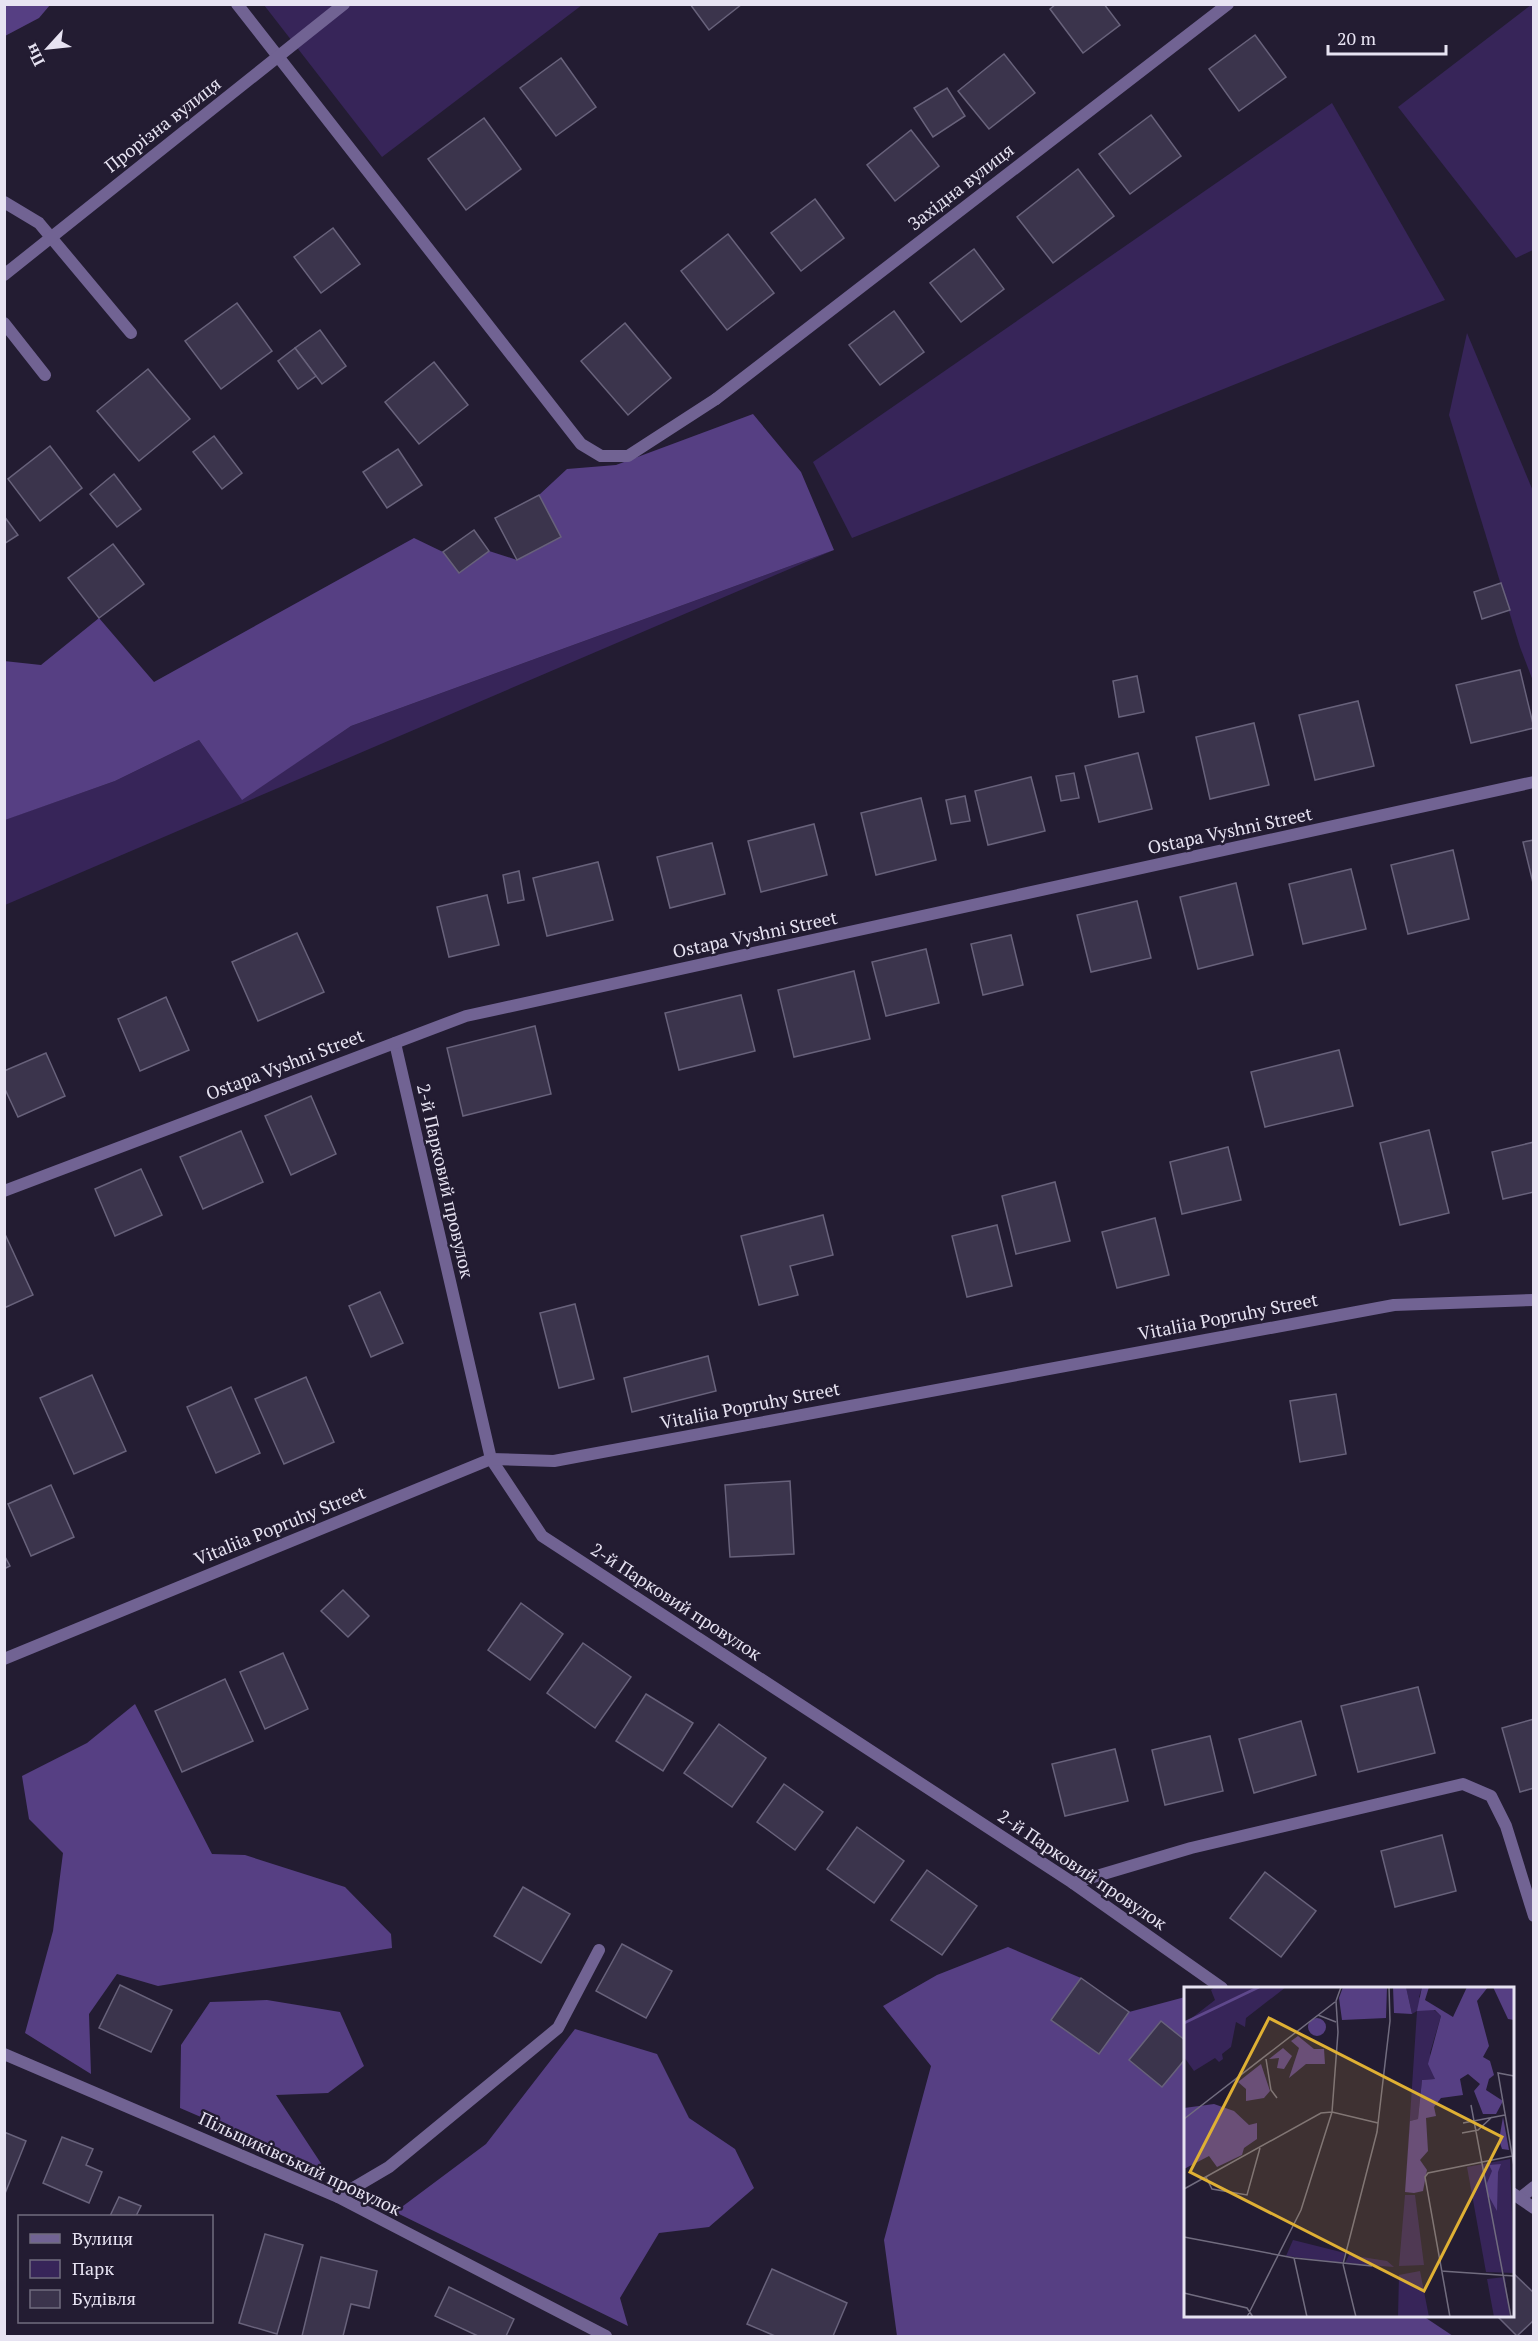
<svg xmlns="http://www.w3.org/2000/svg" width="1538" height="2341" font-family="'PT Serif',serif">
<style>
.green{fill:#372559}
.forest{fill:#563f83}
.building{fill:#3b344c;stroke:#68627b;stroke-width:1.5}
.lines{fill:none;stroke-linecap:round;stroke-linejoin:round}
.lane{stroke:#716393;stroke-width:12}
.street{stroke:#716393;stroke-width:12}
.labels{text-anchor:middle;stroke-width:5;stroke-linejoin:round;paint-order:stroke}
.street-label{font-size:18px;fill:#e7e3f2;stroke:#231c32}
.inset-river{fill:none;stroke:#5f488c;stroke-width:3}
.inset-road{fill:none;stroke:#716c7f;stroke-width:1.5}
.view{fill:#dfb034;fill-opacity:0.15;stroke:#dfb034;stroke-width:3}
.inset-edge{fill:none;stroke:#e7e3f2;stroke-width:3}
</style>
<rect width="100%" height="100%" fill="#231c32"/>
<!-- green -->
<g class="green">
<path d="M264,5H582L382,157Z"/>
<path d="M1531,5H1534L1533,250L1516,258L1398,107Z"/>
<path d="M1332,103L1445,300L852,538L813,462Z"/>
<path d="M1467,333L1533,491V681L1520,647L1449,415Z"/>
<path d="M834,550L5,905L4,820L115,781L199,740L242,799L351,726Z"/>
</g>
<!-- forest -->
<g class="forest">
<path d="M5,4H50V5L39,18L5,36Z"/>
<path d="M753,414L801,472L834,550L351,726L242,800L199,740L115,781L5,820L4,661L41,665L99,618L154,682L414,538L443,552L459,573L489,551L517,560L561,537L539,495L567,469L616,465Z"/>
<path d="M135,1704L212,1854L245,1855L345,1887L391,1934L392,1948L158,1986L117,1974L89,2014L91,2074L25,2033L53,1931L63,1853L29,1819L22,1776L87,1743Z"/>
<path d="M1008,1947L1081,1978L1129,2012L1185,1997L1186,2316H1423L1453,2336H897L884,2240L931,2066L883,2006L937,1975Z"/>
<path d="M267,2000L340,2012L364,2066L328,2093L276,2095L326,2171L180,2108L181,2045L210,2002Z"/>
<path d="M575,2029L657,2054L689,2118L735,2149L754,2188L709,2227L659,2233L620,2298L628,2326L395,2212L486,2144Z"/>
</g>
<!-- building -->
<g class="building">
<path d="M690,4H742L709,30Z"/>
<path d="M1056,4H1104L1120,25L1083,53L1050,9Z"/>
<path d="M1255,35L1286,77L1239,111L1209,69Z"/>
<path d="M1004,54L1035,93L989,129L958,91Z"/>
<path d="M561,58L596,107L556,136L520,88Z"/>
<path d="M947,88L965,116L933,137L914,108Z"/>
<path d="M1151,115L1181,156L1130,194L1099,154Z"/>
<path d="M484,118L521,169L466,210L428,159Z"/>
<path d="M911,130L939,166L895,201L867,165Z"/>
<path d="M1078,169L1114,216L1053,263L1017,217Z"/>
<path d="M815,199L844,238L801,271L771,233Z"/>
<path d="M333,228L360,264L321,293L294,257Z"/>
<path d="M728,234L774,293L727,330L681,271Z"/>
<path d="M974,249L1004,289L961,322L930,283Z"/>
<path d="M237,303L272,351L221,389L185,341Z"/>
<path d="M894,311L924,352L880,385L849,345Z"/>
<path d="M625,323L671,378L628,415L581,361Z"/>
<path d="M320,330L346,366L322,384L295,348Z"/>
<path d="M295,348L316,376L298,389L278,361Z"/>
<path d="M434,362L468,405L419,444L385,402Z"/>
<path d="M148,369L190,419L139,461L97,411Z"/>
<path d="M214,436L242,473L222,489L193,452Z"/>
<path d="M50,446L82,488L40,521L8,479Z"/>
<path d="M398,449L422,485L387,508L363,472Z"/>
<path d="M114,474L141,509L117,527L90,494Z"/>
<path d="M539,495L561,537L517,560L495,518Z"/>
<path d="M4,516L18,535L4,544Z"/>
<path d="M474,530L489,551L459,573L443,552Z"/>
<path d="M113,544L144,584L99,618L68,578Z"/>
<path d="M1501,583L1510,610L1482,619L1474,592Z"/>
<path d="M1520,670L1534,728L1471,743L1456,685Z"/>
<path d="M1137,676L1144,712L1119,717L1113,681Z"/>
<path d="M1358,701L1374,766L1315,780L1299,715Z"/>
<path d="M1254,723L1269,785L1210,799L1196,737Z"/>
<path d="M1138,753L1152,809L1099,822L1085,766Z"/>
<path d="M1074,773L1079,798L1061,801L1056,776Z"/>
<path d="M1031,777L1045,831L988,845L975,791Z"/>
<path d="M965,796L970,821L951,824L946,800Z"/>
<path d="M921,798L936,860L876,875L861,813Z"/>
<path d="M814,824L827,875L761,892L748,841Z"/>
<path d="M1534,840V887L1523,842Z"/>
<path d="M712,843L725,894L670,908L657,857Z"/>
<path d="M1453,850L1469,919L1408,934L1391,865Z"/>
<path d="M598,862L613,920L547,936L533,878Z"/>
<path d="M1351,869L1366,929L1303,944L1289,884Z"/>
<path d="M519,871L524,900L508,903L503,875Z"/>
<path d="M1236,883L1253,955L1198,969L1180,897Z"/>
<path d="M487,895L499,945L449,957L437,907Z"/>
<path d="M1137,901L1151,958L1091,972L1077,915Z"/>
<path d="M297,933L324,992L258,1021L232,962Z"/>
<path d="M1011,935L1023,985L983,995L971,944Z"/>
<path d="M926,949L939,1003L886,1016L872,962Z"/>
<path d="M854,971L870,1039L794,1057L778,990Z"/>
<path d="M741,995L755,1051L679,1070L665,1013Z"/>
<path d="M166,997L189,1050L140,1071L118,1019Z"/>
<path d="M535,1026L551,1094L463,1116L447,1048Z"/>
<path d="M1339,1050L1353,1106L1265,1127L1251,1072Z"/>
<path d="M46,1053L65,1096L18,1117L4,1087V1071Z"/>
<path d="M311,1096L336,1154L291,1175L265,1116Z"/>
<path d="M1429,1130L1449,1213L1400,1225L1380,1143Z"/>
<path d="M241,1131L263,1182L203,1209L180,1157Z"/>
<path d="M1534,1142V1192L1503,1199L1492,1152Z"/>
<path d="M1228,1147L1241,1200L1182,1214L1170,1162Z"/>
<path d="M141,1169L162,1215L115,1236L95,1189Z"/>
<path d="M1055,1182L1070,1241L1016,1254L1002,1196Z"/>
<path d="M823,1215L833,1255L790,1266L798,1295L759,1305L741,1236Z"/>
<path d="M1155,1218L1169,1275L1117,1288L1102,1232Z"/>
<path d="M997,1225L1012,1286L967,1297L952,1236Z"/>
<path d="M4,1232L33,1295L4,1308Z"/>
<path d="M380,1292L403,1343L371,1357L349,1306Z"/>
<path d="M575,1304L594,1379L559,1388L540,1313Z"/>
<path d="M708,1356L716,1391L632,1412L624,1378Z"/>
<path d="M92,1375L126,1451L74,1474L40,1398Z"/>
<path d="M306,1377L334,1442L284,1464L255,1399Z"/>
<path d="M231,1387L260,1453L216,1473L187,1407Z"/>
<path d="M1336,1394L1346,1454L1300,1462L1290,1401Z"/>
<path d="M790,1481L794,1554L730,1557L725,1485Z"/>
<path d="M51,1485L74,1537L31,1556L8,1504Z"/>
<path d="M4,1555L10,1566L4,1569Z"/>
<path d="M343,1590L369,1616L348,1637L321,1611Z"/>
<path d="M521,1603L563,1634L530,1680L488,1650Z"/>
<path d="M583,1643L631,1677L595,1728L547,1693Z"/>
<path d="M283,1653L308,1709L265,1729L240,1672Z"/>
<path d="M225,1679L253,1741L182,1772L155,1711Z"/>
<path d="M1418,1687L1435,1753L1358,1772L1341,1706Z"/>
<path d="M646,1694L693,1723L663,1771L616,1741Z"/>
<path d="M1534,1719V1788L1520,1792L1502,1728Z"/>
<path d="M1301,1721L1316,1775L1254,1793L1239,1739Z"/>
<path d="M719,1724L766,1758L732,1807L684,1773Z"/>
<path d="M1210,1736L1223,1791L1165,1805L1152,1750Z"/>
<path d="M1115,1749L1128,1801L1065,1816L1052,1764Z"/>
<path d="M784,1784L823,1812L795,1850L757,1822Z"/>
<path d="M857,1827L904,1861L874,1903L827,1869Z"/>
<path d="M1442,1835L1456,1891L1395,1907L1381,1851Z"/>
<path d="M927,1870L977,1906L942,1955L891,1920Z"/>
<path d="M1265,1872L1316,1911L1281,1957L1230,1918Z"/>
<path d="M523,1887L570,1914L541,1963L494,1936Z"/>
<path d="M622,1944L672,1971L646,2018L596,1991Z"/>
<path d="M1081,1978L1129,2012L1099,2054L1051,2020Z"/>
<path d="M120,1985L172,2010L151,2052L99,2028Z"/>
<path d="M1161,2021L1186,2041V2058L1162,2087L1129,2060Z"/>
<path d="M4,2132L26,2141L4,2196Z"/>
<path d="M62,2137L93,2149L86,2165L102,2172L89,2203L43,2183Z"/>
<path d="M119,2197L141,2206L136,2216H110Z"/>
<path d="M265,2234L303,2245L277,2334L239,2323Z"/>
<path d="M321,2257L377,2271L369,2308L351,2304L343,2336H302Z"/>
<path d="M772,2269L847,2303L833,2336H775L747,2324Z"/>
<path d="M1512,2272L1534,2293V2320L1517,2336L1497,2316H1512Z"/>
<path d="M449,2287L514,2319L506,2336H478L435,2316Z"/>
</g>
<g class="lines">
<!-- lane -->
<g class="lane">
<path d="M237,4L581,444L601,456H628L716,399"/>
<path d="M4,202L39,223L131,333"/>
<path d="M4,323L45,375"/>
<path d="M1073,1883L1191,1848L1463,1784L1491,1796L1506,1826L1534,1916"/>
<path d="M338,2197L389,2167L558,2028L599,1950"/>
<path d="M1520,2198L1534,2187"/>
</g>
<!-- street -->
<g class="street">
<path d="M4,275L344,4"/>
<path d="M716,399L1228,4"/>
<path d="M395,1043L491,1459L542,1536L1073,1883L1222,1988"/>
<path d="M4,1191L466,1016L1534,782"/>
<path d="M4,1659L491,1459L554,1461L1394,1305L1534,1300"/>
<path d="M4,2054L338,2197L606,2336"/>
<path d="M1512,2193L1534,2208"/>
</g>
</g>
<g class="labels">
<!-- street labels -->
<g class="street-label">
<text transform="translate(163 125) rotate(-38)" y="6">Прорізна вулиця</text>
<text transform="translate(961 187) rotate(-38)" y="6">Західна вулиця</text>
<text transform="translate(1230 831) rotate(-12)" y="6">Ostapa Vyshni Street</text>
<text transform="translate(755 935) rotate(-12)" y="6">Ostapa Vyshni Street</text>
<text transform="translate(285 1065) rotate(-21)" y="6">Ostapa Vyshni Street</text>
<text transform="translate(445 1181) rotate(77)" y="6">2-й Парковий провулок</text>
<text transform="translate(1228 1317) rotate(-11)" y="6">Vitaliia Popruhy Street</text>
<text transform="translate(750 1406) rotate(-11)" y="6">Vitaliia Popruhy Street</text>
<text transform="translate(280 1526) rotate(-22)" y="6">Vitaliia Popruhy Street</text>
<text transform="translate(676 1602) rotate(33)" y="6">2-й Парковий провулок</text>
<text transform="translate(1082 1870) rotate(34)" y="6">2-й Парковий провулок</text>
<text transform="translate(300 2164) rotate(25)" y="6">Пільщиківський провулок</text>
</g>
</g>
<!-- overview -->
<g transform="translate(1184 1987)">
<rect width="330" height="330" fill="#231c32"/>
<path d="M31,0H102L62,31L61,40L52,35L47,60L38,67L39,72L35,75L31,71L10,84L0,70V37L31,13L27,3ZM222,0H238L235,10L257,29L246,66L251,92L238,93L234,132L226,134L221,205L233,24L228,27ZM326,172L330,286L302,285L283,180ZM221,208H231L240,278L215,279ZM109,253L161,266L158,276L102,269ZM165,268L203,274L210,280L161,276ZM236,284L245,330H214L215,288ZM321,290L326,330H310L303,292Z" fill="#372559"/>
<path d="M159,0H203L202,31L158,33L155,11ZM209,0H222L228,27L210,26ZM238,0H245L241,13L269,30L283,0H304L293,14L305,59L299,70L306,74L310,88L305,92L302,103L319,114L312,127H299L290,104L296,97L284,87L276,92L279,108L257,111L250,120L252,129L242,131L244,164L236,173L243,183L239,204L230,206L221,205L226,134L234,132L238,93L251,92L244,77L257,29L251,23L233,24ZM309,0H330V33L324,32ZM124 40a9 9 0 1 1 18 0a9 9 0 1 1-18 0ZM114,49L130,62H140L141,77H122L105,91L115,61L107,54ZM99,61L108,69L100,82L93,81L95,71L85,72ZM77,77L86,104L80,111L62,114V102L54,95ZM30,117L50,124L65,138L73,136V152L60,161L58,168L33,180L25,169L0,182V121ZM319,130L325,163L318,162L315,153ZM317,177L314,185L313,224L303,206V196L308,184L305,178Z" fill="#563f83"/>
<path class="inset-river" d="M0,36L75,0"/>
<path class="inset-road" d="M134,28L152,35M82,72L87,103L93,111M330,89L314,86L330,179M287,118L327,330M0,132L151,15M279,136L321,128M278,146L294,143L308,130M22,190L28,202L63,208L76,161M0,202L137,126L148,125L194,136M0,250L110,271L188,279M110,271L123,330M159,277L193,145L206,34L205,0M159,277L172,330M257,284L330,289M0,306L63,321L69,330M63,330L117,223L148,125L154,45L152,14L157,0M266,330L241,190L244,186L328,169"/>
<path class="view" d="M85,31L318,150L240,304L6,185Z"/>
<rect width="330" height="330" class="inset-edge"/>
</g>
<!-- border -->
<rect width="1538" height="2341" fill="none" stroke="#e7e3f2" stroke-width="12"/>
<!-- legend -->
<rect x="18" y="2215" width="195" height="108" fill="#231c32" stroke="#716c7f" stroke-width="1.5"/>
<rect x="30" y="2234" width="30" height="9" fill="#716393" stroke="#716c7f" stroke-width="1.5"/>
<text x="72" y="2245" font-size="18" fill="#e7e3f2">Вулиця</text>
<rect x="30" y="2260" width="30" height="18" fill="#372559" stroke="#716c7f" stroke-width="1.5"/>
<text x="72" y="2275" font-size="18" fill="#e7e3f2">Парк</text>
<rect x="30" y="2290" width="30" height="18" fill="#3b344c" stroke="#716c7f" stroke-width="1.5"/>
<text x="72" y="2305" font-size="18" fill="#e7e3f2">Будівля</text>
<!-- north arrow -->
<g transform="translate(48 48) rotate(243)" stroke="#231c32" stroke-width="4.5" paint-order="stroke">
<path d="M0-4.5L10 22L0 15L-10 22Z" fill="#e7e3f2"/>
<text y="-9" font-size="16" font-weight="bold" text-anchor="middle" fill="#e7e3f2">Пн</text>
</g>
<!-- scale -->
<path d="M1328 45v9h118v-9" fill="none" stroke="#e7e3f2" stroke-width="3"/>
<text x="1337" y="45" font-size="18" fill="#e7e3f2" stroke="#231c32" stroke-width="4.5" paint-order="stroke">20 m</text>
</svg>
